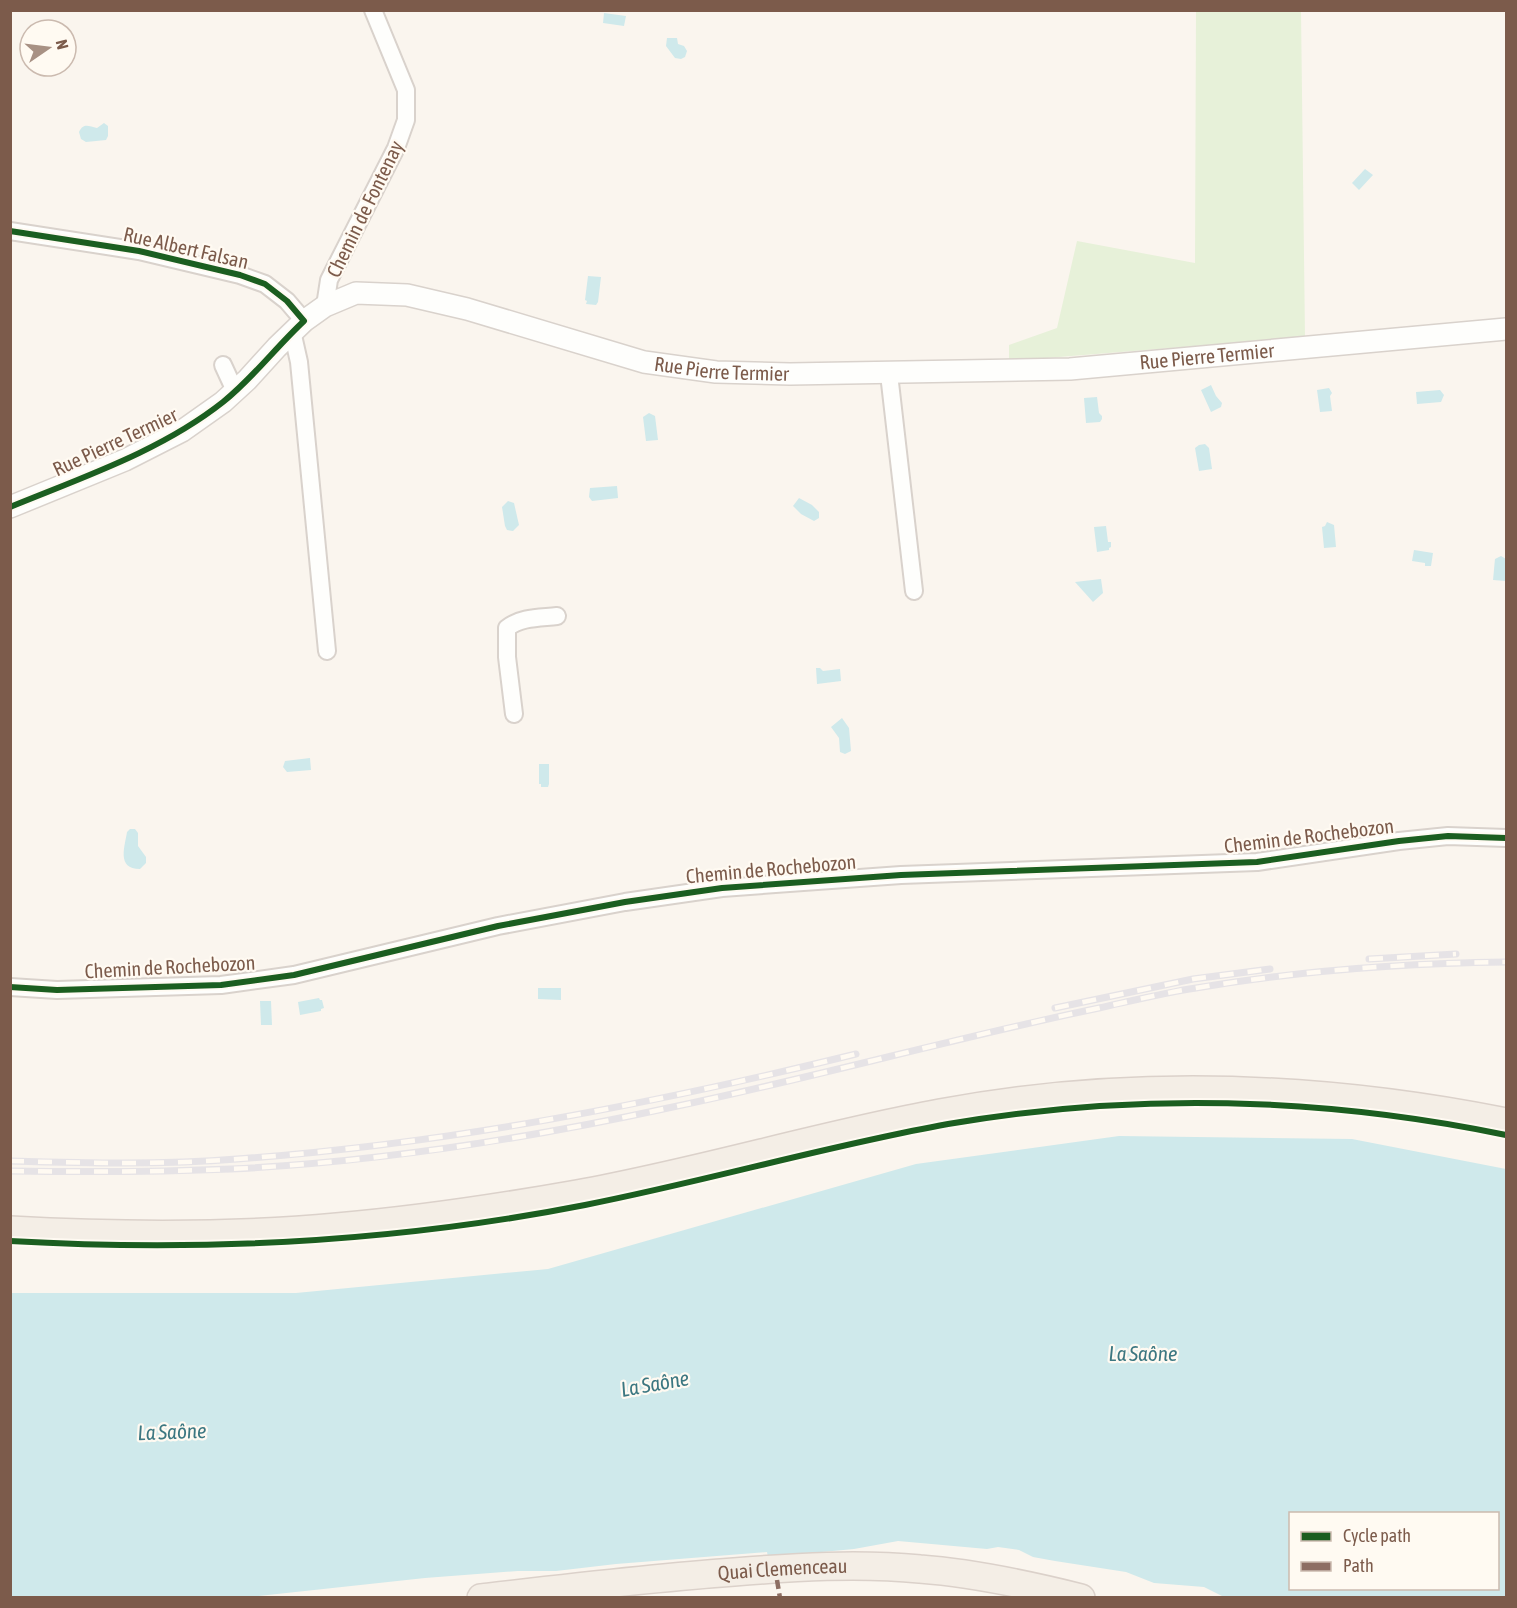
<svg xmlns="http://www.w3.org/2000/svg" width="1517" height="1608" font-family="'Asap Condensed',sans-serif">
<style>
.green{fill:#e7f1d9}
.water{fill:#cfe9eb;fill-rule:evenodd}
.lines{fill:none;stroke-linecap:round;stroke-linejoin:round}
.minor-casing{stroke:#d9d2cc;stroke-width:20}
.tertiary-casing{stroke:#d9d2cc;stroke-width:24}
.primary-casing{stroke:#dbd1ca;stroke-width:30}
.minor{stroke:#fefefc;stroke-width:16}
.tertiary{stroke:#fefefc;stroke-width:21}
.primary{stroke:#f4eee6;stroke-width:27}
.rail-casing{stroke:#e6e3e6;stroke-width:7}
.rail{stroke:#fffaf2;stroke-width:4.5;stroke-dasharray:14;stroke-linecap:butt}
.quiet{stroke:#8d6e63;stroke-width:4.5;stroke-dasharray:9 4.5;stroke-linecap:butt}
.cycleway-casing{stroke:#fffaf2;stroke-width:10}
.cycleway{stroke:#1b5e20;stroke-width:6}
.labels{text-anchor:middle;stroke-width:4.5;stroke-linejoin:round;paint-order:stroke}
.street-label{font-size:20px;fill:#7c5b4b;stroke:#fffaf2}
.water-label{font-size:21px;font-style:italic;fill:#3c7781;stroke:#fffaf2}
</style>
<rect width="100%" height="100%" fill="#faf5ee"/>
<!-- green -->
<path class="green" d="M1196,11H1301L1305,337L1009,361V345L1057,328L1077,241L1195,263Z"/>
<!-- water -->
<g class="water">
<path d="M604,13L626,16L624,26L603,23Z"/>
<path d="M667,38H677L678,44L684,46L687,51L685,57L681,59L675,58L666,46Z"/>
<path d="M104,123L108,126V136L106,140L86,142L81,139L79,132C84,122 89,127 97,128Z"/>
<path d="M1365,169L1373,175L1359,190L1352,183Z"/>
<path d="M588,276L601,277L598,302L596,305L586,304L587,301L585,300Z"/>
<path d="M1211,385L1216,396L1222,403L1221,407L1211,412L1201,390Z"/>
<path d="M1329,388L1332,393L1330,396L1332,411L1320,412L1317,390Z"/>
<path d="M1440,390L1444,395L1441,402L1417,404L1416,392Z"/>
<path d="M1097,397L1099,413L1102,416V419L1100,422L1086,423L1084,398Z"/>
<path d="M649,413L655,416L658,440L646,441L643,417Z"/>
<path d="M1205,444L1209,448L1212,469L1199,471L1195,448L1199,445Z"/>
<path d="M617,486L618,498L592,501L589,497L590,488Z"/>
<path d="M799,498L812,505L819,512V518L814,521L801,514L793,506Z"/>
<path d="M508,501L514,503L519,525L513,531L507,530L505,526L502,507Z"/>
<path d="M1327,522L1334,525L1336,547L1324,548L1322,527L1325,526Z"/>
<path d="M1106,526L1108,542H1111V547L1109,548V550L1097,552L1094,527Z"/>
<path d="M1414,550L1433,553L1431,566H1425V563L1412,561Z"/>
<path d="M1501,556L1506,559V581L1493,580L1495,559Z"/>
<path d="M1101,579L1103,593L1093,602L1075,582Z"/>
<path d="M816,668H820L823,671L840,669L841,681L817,684Z"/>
<path d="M842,718L849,728L851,751L845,754L840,752L839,738L831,727Z"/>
<path d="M310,758L311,770L287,772L283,767L285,761Z"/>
<path d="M539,764H549V784L548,787H541V784H539Z"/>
<path d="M130,829H135L138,833V846L146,857V863L140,869C116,869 125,846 127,832Z"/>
<path d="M538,988H561V1000L538,999Z"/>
<path d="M319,998L320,1000H322L324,1008L321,1009V1011L300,1015L298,1002Z"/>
<path d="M260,1001H271L272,1025H261Z"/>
<path d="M1119,1136L1352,1139L1506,1169V1597H1224L1204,1587L1154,1583L1126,1572L1055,1561L1033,1557L1019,1550L998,1547L987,1549L898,1541L854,1549L768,1557L767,1552L616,1564L556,1571H518L425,1578L249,1597H11L10,1293H296L548,1269L916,1164ZM1290,1514H1498V1588H1290Z"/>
</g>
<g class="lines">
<defs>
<g id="minor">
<path d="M10,231L139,251L240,275L265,284L287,301L304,321"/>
<path d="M325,306L329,280L396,148L406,120V90L373,10"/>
<path d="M292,331L299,362L327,651"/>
<path d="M223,365L235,391"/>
<path d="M889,374L914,591"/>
<path d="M514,714L507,657V628C521,617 540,618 557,616"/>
<path d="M10,987L57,990L221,985L294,975L498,926L625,902L722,888L901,875L1257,862L1399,841L1448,836L1506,838"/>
</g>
<g id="tertiary">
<path id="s1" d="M10,507L125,460L182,431L223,402L247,380L277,347L304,321L325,306L356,293L407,295L467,309L644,362L716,372L790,374L1070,369L1506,329"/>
</g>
<g id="primary">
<path d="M10,1230C119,1236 228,1237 337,1227C417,1220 498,1208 577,1194C700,1172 819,1135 940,1113C1128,1078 1320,1085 1506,1122"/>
<path id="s2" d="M481,1598C566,1588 650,1578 734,1572C796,1567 858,1563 920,1569C975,1573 1029,1585 1081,1598"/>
</g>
</defs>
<!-- minor casing -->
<use href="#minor" class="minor-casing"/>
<!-- tertiary casing -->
<use href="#tertiary" class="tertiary-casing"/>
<!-- primary casing -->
<use href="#primary" class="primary-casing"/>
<!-- minor -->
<use href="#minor" class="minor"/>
<!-- tertiary -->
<use href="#tertiary" class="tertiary"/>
<!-- primary -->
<use href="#primary" class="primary"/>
<defs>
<g id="rail">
<path d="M1369,959L1456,954"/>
<path d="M1055,1008L1193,979L1270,969"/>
<path d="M10,1161C86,1163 162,1165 237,1159C447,1144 652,1104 856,1054"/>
<path d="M10,1171C84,1172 158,1172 231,1169C378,1162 525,1139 668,1108C813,1078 954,1038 1099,1008C1131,1001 1163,993 1196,988C1298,971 1403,963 1506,962"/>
</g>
</defs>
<!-- rail casing -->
<use href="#rail" class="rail-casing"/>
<!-- rail -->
<use href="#rail" class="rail"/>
<!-- quiet -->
<path class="quiet" d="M777,1580L780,1598"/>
<defs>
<g id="cycleway">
<path d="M10,231L139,251L240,275L265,284L287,301L304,321C276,347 253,378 223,402C161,451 83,477 10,507"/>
<path d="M10,987L57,990L221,985L294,975L498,926L625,902L722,888L901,875L1257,862L1399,841L1448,836L1506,838"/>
<path d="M10,1241C202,1252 397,1242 585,1205C707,1181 826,1146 948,1124C1133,1092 1323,1097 1506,1135"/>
</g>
</defs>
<!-- cycleway casing -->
<use href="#cycleway" class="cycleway-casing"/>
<!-- cycleway -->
<use href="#cycleway" class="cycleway"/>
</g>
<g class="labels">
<!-- street labels -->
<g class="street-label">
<text transform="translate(365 209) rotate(-64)" y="7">Chemin de Fontenay</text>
<text transform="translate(186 248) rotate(13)" y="7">Rue Albert Falsan</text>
<text dy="7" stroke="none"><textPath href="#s1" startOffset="1274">Rue Pierre Termier</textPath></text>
<text dy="7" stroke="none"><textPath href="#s1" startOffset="788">Rue Pierre Termier</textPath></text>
<text transform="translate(115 442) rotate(-25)" y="7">Rue Pierre Termier</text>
<text transform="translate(1309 836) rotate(-7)" y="7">Chemin de Rochebozon</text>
<text transform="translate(771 869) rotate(-5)" y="7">Chemin de Rochebozon</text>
<text transform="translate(170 967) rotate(-3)" y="7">Chemin de Rochebozon</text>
<text dy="7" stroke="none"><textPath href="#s2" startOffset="303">Quai Clemenceau</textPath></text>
</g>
<!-- water labels -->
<g class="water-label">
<text x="1143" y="1361">La Saône</text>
<text transform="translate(655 1384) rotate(-10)" y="7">La Saône</text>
<text transform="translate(172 1432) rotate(-2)" y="7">La Saône</text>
</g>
</g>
<!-- border -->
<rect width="1517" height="1608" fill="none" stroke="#7c5b4b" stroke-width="24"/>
<!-- legend -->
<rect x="1289" y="1512" width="210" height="78" fill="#fffaf2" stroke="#cbbaaf" stroke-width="1.5"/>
<rect x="1301" y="1532" width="30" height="9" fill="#1b5e20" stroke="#cbbaaf" stroke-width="1.5"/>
<text x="1343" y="1542" font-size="18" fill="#7c5b4b">Cycle path</text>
<rect x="1301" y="1562" width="30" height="9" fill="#8d6e63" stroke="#cbbaaf" stroke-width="1.5"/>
<text x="1343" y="1572" font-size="18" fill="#7c5b4b">Path</text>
<!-- north arrow -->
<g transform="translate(48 48) rotate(76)"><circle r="28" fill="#fffaf2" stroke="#cbbaaf" stroke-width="1.5"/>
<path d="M0-4.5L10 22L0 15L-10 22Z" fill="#a89184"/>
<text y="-9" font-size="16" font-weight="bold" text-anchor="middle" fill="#7c5b4b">N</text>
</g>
</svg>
